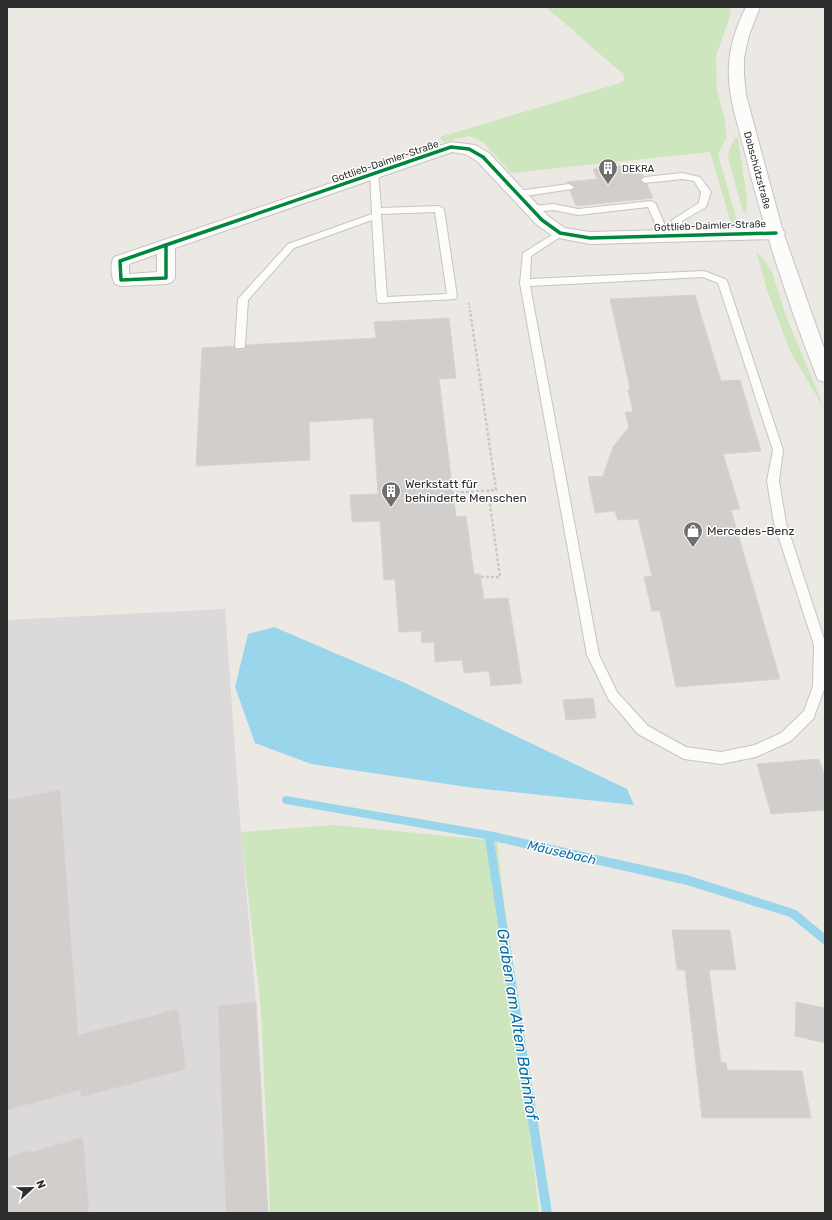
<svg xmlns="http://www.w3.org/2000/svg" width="832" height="1220" font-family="Rubik,sans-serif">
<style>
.industrial{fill:#dcd9db}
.green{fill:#cee6be}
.water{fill:#99d6ec}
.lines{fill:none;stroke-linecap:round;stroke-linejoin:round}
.stream{fill:#99d6ec;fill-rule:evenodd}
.building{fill:#d1cecb;stroke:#d7d4d0}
.lane-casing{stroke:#c5c4c5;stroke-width:2}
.street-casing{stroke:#c5c4c5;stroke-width:2}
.secondary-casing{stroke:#c5c4c5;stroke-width:2}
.path-far1{stroke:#c9c9c8;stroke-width:2;stroke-dasharray:2 1.5;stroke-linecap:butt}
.path{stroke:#c9c9c8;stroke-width:2.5;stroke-dasharray:3 2;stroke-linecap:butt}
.lane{fill:#fcfcfb;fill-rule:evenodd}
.street{fill:#fcfcfb;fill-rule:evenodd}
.secondary{fill:#fcfcfb;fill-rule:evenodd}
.cycleway-casing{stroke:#fff;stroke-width:5.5}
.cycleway{stroke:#00873e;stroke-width:3.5}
.labels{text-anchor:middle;stroke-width:3;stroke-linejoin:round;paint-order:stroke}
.far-street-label{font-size:10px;fill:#2e2e2e;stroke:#fff}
.far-poi-label{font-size:10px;fill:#2e2e2e;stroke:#fff;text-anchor:start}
.poi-label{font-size:12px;fill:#2e2e2e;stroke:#fff;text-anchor:start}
.water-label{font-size:13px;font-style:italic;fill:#0d6fa3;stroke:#fff}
.near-water-label{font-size:16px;font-style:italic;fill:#0d6fa3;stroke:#fff}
</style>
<rect width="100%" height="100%" fill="#ece8e4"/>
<!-- industrial -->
<path class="industrial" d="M225,609L241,832L256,1002L264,1213H7V620Z"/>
<!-- green -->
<g class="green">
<path d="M546,7H729L731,13L716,56L717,90L725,119L727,137L718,154L737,221L731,223L710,152L511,173L483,142L469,136L443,142L440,137L620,83L624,80L623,74Z"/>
<path d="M735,138H738L747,199L746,212L745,213L743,212L729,162L728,153Z"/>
<path d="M756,251L764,260L772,272L786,316L825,410L790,351L767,290Z"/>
<path d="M335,825L497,841L539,1213H270L261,1011L241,832Z"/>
</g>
<!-- water -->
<path class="water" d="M274,627L405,683L627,789L634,805L474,788L311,764L255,743L235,687L248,634Z"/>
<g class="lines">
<!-- stream -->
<path class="stream" d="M286,796L489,831L687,875L796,910L825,934V945L822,943L790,917L687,885L494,841L552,1213H542L485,839L286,804L283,803L282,800L283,797Z"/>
</g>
<!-- building -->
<g class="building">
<path d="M638,164L643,176L640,180L644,184H647L653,198L576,206L570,191L575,187L567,182L597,179L593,169Z"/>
<path d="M695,295L721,381L740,380L761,451L723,454L740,509L731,510L780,679L676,687L660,611H652L644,577L652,576L638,519L618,520L615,511L595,513L588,477L603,476L613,447L629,427L625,412H633L628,390L630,388L610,299Z"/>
<path d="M449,318L456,378L439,379L456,517L466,516L474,574H480L484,599L508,598L522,683L491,686L489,671L464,673L462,660L435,662L434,642L422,643L421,631L399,632L395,579L384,580L380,521L352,522L350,495L378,494L373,418L309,422L310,460L196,466L202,348L234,346L235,349L244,350L246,345L376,338L374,322Z"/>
<path d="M593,698L596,718L566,720L563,700Z"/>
<path d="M819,759L825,777V810L771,814L757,764Z"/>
<path d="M60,790L78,1035L178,1009L186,1069L81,1097L80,1090L7,1110V800Z"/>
<path d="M672,930H730L736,970H709L721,1062L726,1063L727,1070L802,1071L811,1118H702L685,970H677Z"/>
<path d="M256,1002L268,1213H226L218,1006Z"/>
<path d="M796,1002L825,1008V1043L795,1036Z"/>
<path d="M83,1137L89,1213H7V1158L28,1150L29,1153Z"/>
</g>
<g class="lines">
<defs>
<g id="lane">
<path d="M374,170L378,173L381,208L439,206L444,209L457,297L455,299L379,303L377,301L372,220L294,248L248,300L245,345L244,348H236L235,345L238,299L288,244L372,214L370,173ZM435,212L447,294L387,297L381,214Z"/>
<path d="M682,173L700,177L711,192L706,207L682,221L685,235L680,238L675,235L672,220L699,203L701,192L694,181L682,179L645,183L641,180L645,177Z"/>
<path d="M569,184L574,187L572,189L518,197L513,194L518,191Z"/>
<path d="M651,201L656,204L669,235L667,237H661L648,207L578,215L553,210L532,212L527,209L532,206L553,204L578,209Z"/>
<path d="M560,230L565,233L563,235L531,256L530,279L704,271L725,279L727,281L783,450L779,481L786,523L825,642V687L815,714L814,718L791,741L756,757L721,764L684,759L638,734L609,700L587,655L520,283L523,253ZM703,277L718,283L773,450L767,481L774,523L814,645L813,686L804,711L781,733L755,745L721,752L686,747L648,726L617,692L599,655L530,286Z"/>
</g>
<path id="street" d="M451,142L475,145L489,153L548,216L565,228L590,232L776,227L782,229L785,233L782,237L776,239L590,244L554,237L536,224L477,161L465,154L452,152L175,248V278L172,282L166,284L121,286L115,284C111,277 110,264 114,257ZM157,254V272L129,274V264Z"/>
<path id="secondary" d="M746,7H760L749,35L744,58V75L746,95L783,232L825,351V382L818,380L816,375C787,301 763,226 744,149C737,121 727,93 729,65C730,45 737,25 746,7Z"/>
</defs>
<!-- lane casing -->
<use href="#lane" class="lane-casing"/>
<!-- street casing -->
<use href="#street" class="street-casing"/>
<!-- secondary casing -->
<use href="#secondary" class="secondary-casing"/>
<!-- path-far1 -->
<path class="path-far1" d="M469,303L470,311"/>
<!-- path -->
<g class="path">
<path d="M436,494L496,490L470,310"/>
<path d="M481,577H500L488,490"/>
</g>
<!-- lane -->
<use href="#lane" class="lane"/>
<!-- street -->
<use href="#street" class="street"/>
<!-- secondary -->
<use href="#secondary" class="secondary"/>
<defs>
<g id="cycleway">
<path d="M166,245V278L121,280L120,261Z"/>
<path d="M166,245L451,147L469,149L483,157L542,220L560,233L590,238L776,233"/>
</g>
</defs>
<!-- cycleway casing -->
<use href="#cycleway" class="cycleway-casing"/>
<!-- cycleway -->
<use href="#cycleway" class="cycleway"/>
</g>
<!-- icons -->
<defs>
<symbol id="building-pin" viewBox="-11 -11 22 30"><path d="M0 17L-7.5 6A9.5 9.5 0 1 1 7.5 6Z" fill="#706f6e" stroke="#fff"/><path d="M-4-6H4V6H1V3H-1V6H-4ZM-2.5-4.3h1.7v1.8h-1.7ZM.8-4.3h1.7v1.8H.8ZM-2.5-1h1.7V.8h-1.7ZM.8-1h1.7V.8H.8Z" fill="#fff"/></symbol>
<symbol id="shop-pin" viewBox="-11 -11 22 30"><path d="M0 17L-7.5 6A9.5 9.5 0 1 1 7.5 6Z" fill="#706f6e" stroke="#fff"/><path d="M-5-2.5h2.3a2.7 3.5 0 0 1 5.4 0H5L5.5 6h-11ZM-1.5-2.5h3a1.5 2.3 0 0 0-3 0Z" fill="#fff"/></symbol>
</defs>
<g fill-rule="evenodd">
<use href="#building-pin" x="597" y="157" width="22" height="30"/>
<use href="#building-pin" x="380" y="480" width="22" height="30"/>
<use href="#shop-pin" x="682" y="520" width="22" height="30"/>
</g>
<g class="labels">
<!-- far-street labels -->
<g class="far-street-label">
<text transform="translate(385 161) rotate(-19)" y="4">Gottlieb-Daimler-Straße</text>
<text transform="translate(758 170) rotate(75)" y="4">Dobschützstraße</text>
<text transform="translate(710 225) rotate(-2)" y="4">Gottlieb-Daimler-Straße</text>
</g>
<!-- far-poi labels -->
<g class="far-poi-label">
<text x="622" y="172">DEKRA</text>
</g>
<!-- poi labels -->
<g class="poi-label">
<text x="405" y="488">Werkstatt für<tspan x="405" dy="14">behinderte Menschen</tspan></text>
<text x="707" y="535">Mercedes-Benz</text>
</g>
<!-- water labels -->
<g class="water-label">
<text transform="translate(562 852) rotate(13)" y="5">Mäusebach</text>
</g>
<!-- near-water labels -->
<g class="near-water-label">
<text transform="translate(518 1024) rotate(81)" y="6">Graben am Alten Bahnhof</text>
</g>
</g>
<!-- border -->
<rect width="832" height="1220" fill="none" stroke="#2e2e2e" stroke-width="16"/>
<!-- north arrow -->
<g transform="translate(32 1188) rotate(68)" stroke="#ffffff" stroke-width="3" paint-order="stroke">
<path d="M0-3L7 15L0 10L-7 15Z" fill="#2e2e2e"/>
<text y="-6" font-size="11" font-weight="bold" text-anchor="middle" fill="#2e2e2e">N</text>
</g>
</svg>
